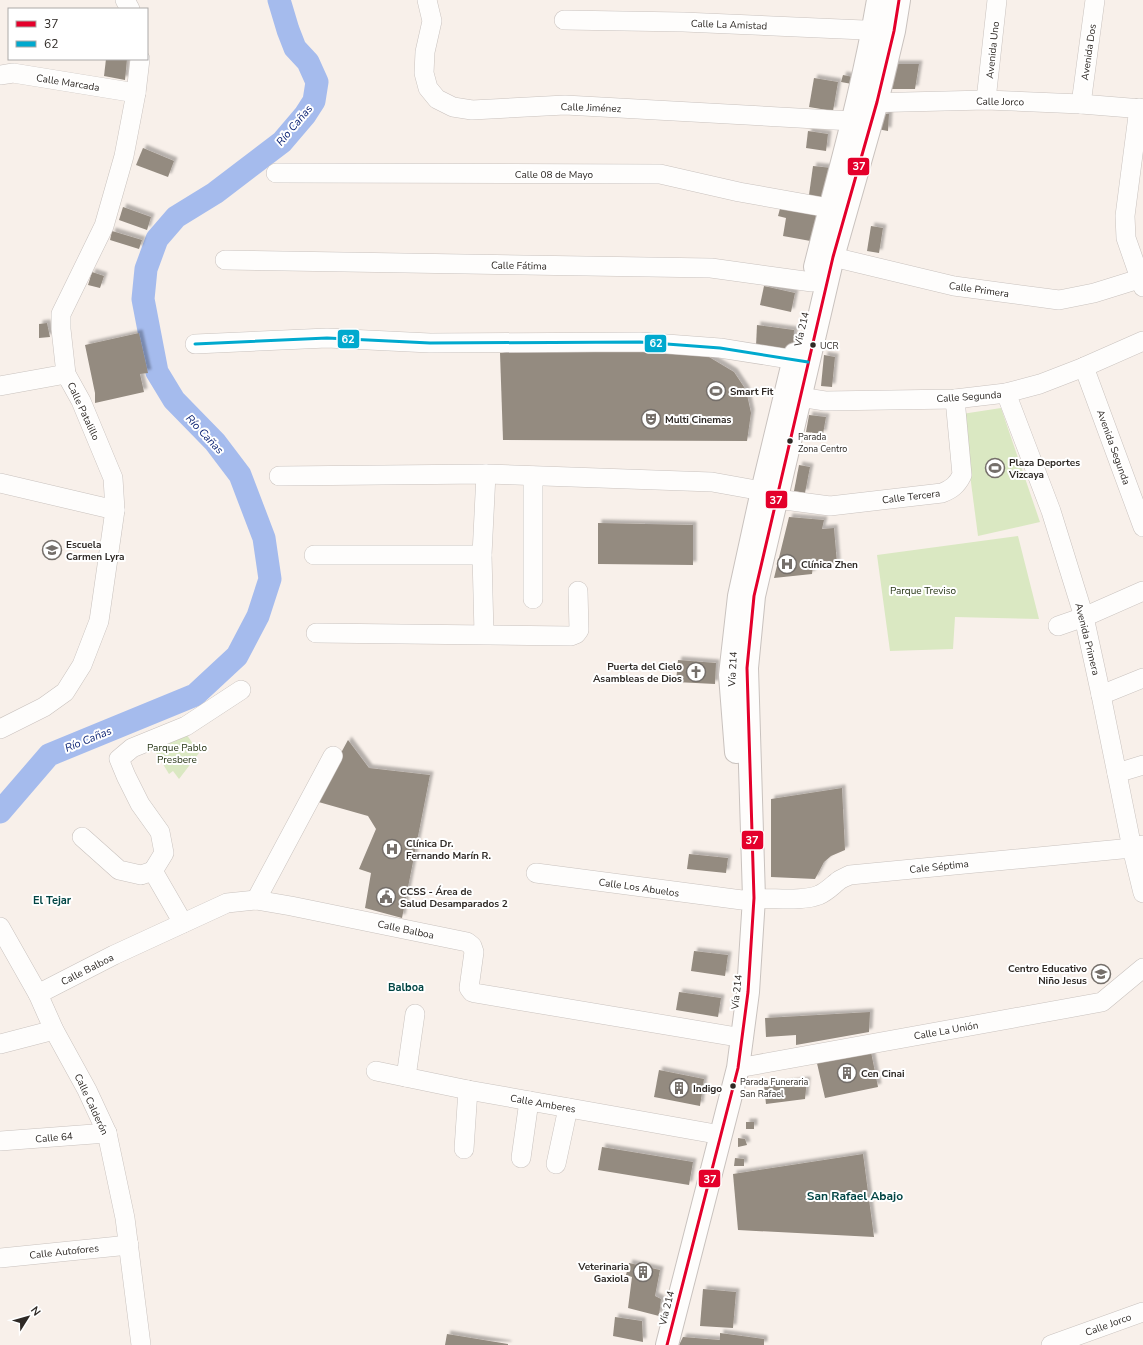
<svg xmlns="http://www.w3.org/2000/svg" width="1143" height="1345" font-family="'Nunito Sans',sans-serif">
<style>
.green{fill:#dae8c2}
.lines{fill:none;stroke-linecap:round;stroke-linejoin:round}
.river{stroke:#a5bbed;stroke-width:23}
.building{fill:#948b80;filter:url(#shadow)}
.minor-casing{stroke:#c9c2be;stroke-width:20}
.major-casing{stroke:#c9c2be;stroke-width:24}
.minor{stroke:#fefdfc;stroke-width:19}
.major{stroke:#fefdfc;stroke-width:22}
.bus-1-casing{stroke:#fff;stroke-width:6}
.bus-2-casing{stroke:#fff;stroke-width:6}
.bus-1{stroke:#e4002b;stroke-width:3}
.bus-2{stroke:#00a9ce;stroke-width:3}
.bus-dot{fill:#2e2925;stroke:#fff;stroke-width:1.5}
.labels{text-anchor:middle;stroke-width:4;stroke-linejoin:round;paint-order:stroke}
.bus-label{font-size:9px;fill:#2e2925;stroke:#fff;text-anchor:start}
.street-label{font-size:10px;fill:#2e2925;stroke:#fff}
.poi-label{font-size:10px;font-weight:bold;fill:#2e2925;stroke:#fff;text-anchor:start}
.park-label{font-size:10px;fill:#263514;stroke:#fff}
.water-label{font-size:11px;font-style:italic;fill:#051d70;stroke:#fff}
.neighbourhood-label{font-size:11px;font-weight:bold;fill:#014544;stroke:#fff}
.quarter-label{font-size:12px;font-weight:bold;fill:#014544;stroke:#fff}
.line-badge{stroke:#fff;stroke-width:1.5}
.badge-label{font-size:11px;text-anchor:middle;font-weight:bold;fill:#fff}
</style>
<defs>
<filter id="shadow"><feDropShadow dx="3.5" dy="-3.5" stdDeviation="1" flood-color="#0004"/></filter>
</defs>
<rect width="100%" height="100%" fill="#f8f0ea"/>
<!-- green -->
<g class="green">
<path d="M1001,408L1040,522L978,536L962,414Z"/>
<path d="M1018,536L1039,619L955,617L953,649L890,651L877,555Z"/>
<path d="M186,734L189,738L199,753L179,779L173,771L169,774L152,746Z"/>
</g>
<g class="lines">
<!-- river -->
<path class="river" d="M0,812L49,755L195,695L237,656L258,616L270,579L264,538L240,475L215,442L174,400L157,372L143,299L146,269L157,239L176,217L215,193L282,142L305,115L314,101L317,82L308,62L295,48L288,30L279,0"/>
</g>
<!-- building -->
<g class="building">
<path d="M106,59H127L125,80L104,76Z"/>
<path d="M891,64H919L915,89H891Z"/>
<path d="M843,75L853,77L852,84L841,82Z"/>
<path d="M814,78L838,82L833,111L809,107Z"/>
<path d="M884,114H889L888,131L877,129Z"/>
<path d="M808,131L828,134L826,151L806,148Z"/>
<path d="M143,148L174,161L168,177L136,165Z"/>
<path d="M813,166L832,168L826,205L808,202Z"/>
<path d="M781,205L820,214L816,242L783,236L786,218L778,216Z"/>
<path d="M123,207L151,217L147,230L119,220Z"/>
<path d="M871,226L883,228L879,253L867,251Z"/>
<path d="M112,231L142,240L139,249L110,240Z"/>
<path d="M92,272L104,276L100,288L88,285Z"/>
<path d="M764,286L795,293L791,312L760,305Z"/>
<path d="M47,323L50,337L39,338V324Z"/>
<path d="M757,325L794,330L793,349L756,346Z"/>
<path d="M139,333L148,373L140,374L144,392L95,403V393L85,345Z"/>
<path d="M689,351L709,357L734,372L746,390L751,413L747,441L503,440L500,353Z"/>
<path d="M824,355L835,357L832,387L821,386Z"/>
<path d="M809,415L826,417L823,434L806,432Z"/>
<path d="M799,465L810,467L805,493L794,491Z"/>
<path d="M789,517L824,520L822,529L834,528L837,563L813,566L812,574L774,578Z"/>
<path d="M598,523L693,525V565L598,564Z"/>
<path d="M678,660L716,663L715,684L676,682Z"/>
<path d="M348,740L369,768L430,775L402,918L365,908L371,873L359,869L376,829L368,816L315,801Z"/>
<path d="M842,788L845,850L831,856L824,862L815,879L771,877V799Z"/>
<path d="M689,854L728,858L726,873L687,869Z"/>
<path d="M694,951L728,955L725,976L691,971Z"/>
<path d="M679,992L721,998L718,1017L676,1010Z"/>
<path d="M870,1012L869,1032L796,1045V1035L766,1037L765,1018Z"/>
<path d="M870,1047L878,1087L825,1098L816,1059Z"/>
<path d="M659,1070L704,1079L700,1106L654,1097Z"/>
<path d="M807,1080L805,1099L766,1104L764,1086Z"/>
<rect x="746" y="1122" width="8" height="7"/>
<path d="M738,1138L745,1139L747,1145L738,1147Z"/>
<path d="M602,1147L693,1162L689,1185L598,1170Z"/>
<path d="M863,1154L874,1237L738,1230L733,1174Z"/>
<path d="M735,1158L744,1159V1166H734Z"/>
<path d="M629,1263L660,1270L655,1296L661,1299L659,1316L628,1308L632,1277L626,1275Z"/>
<path d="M703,1289L736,1292L733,1328L700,1326Z"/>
<path d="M615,1317L642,1321L643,1342L613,1336Z"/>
<path d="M720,1333L764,1339V1345H679L683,1337L720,1340Z"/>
<path d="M447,1334L508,1344V1345H445Z"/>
</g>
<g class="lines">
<defs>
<g id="minor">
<path d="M125,0L130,9"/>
<path d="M427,0L432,21L425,52L424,73L428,88L437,99L453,107L472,110L565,105L852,121"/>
<path d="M564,20L683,22L887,31"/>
<path d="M0,75L13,73L136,93"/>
<path d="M986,100L997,0"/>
<path d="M864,103L986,100L1081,104L1143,109"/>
<path d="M1081,104L1095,0"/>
<path d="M1139,108L1125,216L1126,238L1143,287"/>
<path d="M276,173L660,174L739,192L829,208"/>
<path d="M818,255L833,257L954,286L1059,300L1094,293L1139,279"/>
<path d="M225,260L711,268L812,282"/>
<path d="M195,344L327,338L430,343L640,342L720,348L808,362"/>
<path d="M1084,367L1143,527"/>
<path d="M0,386L66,374"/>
<path d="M1006,393L1051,511L1084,617L1101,695L1132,848L1143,893"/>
<path d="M787,395L825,401L955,399L1006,393L1040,384L1084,367L1143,341"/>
<path d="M279,476L486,474L712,482L762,491L777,499L830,506L942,493C952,489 957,485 962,475L955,399"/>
<path d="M533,476V599"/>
<path d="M0,483L115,510"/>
<path d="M314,555H482"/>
<path d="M1058,626L1084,617L1143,591"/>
<path d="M316,633L571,636L576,634L579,630L578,591"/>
<path d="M484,634L482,555L486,474"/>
<path d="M1101,695L1143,678"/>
<path d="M0,729L44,707L65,692L82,665L99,621L115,510L113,478L81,401L66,374L61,329V314L104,226L124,156L136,93L140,59"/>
<path d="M1117,773L1143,765"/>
<path d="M82,837L119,870L141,875L153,871"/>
<path d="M536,873L742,900C766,896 798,903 819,895C826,892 831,887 837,882C840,879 846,877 850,875L1132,848L1143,845"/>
<path d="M256,900L333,756"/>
<path d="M183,923L153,871L164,853L160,832L140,804L126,776L119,759L132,748L186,726L241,690"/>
<path d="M0,927L38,994L54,1030L87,1090L107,1133L125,1218L141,1345"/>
<path d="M38,994L114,955L227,903L256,900L291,906L467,942L472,946L474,952L469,988L472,992L475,993L743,1038"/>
<path d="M0,1044L54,1030"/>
<path d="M738,1068L1102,1002L1143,968"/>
<path d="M376,1071L468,1090L710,1133"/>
<path d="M406,1077L415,1014"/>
<path d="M0,1141L107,1133"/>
<path d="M464,1149L468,1090"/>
<path d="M521,1158L529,1101"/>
<path d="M556,1164L568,1108"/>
<path d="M0,1258L129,1245"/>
<path d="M1051,1345L1143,1312"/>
</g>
<g id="major">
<path d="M815,267C837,179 863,90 878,0"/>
<path d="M736,752L730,675L739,596L762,491L795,354"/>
<path d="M667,1345L738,1068L748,992L754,898L747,668L754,596L833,257L877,102L894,31L899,0"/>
</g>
</defs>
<!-- minor casing -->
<use href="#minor" class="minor-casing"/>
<!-- major casing -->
<use href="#major" class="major-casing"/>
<!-- minor -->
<use href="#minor" class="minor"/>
<!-- major -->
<use href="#major" class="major"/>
<defs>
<path id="bus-1" d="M667,1345L738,1068L748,992L754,898L747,668L754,596L833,257L877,102L894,31L899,0"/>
<path id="bus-2" d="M195,344L327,338L430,343L640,342L720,348L808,362"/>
</defs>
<!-- bus-1 casing -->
<use href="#bus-1" class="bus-1-casing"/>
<!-- bus-2 casing -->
<use href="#bus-2" class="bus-2-casing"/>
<!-- bus-1 -->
<use href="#bus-1" class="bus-1"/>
<!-- bus-2 -->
<use href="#bus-2" class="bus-2"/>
</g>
<!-- icons -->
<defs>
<symbol id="stadium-ring" viewBox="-11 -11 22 22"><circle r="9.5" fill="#fff" stroke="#756f6a" stroke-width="1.5"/><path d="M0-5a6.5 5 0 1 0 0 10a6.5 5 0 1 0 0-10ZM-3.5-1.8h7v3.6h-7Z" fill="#756f6a"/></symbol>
<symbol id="theatre-ring" viewBox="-11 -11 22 22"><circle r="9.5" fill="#fff" stroke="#756f6a" stroke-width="1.5"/><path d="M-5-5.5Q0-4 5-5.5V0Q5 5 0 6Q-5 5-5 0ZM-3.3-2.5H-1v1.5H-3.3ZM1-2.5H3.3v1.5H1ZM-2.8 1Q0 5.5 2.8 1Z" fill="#756f6a"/></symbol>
<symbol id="school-ring" viewBox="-11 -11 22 22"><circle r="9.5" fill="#fff" stroke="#756f6a" stroke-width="1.5"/><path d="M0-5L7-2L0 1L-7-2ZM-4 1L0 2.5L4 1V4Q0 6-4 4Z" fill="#756f6a"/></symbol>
<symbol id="hospital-ring" viewBox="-11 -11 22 22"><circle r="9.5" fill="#fff" stroke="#756f6a" stroke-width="1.5"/><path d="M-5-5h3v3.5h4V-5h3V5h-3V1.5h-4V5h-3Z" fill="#756f6a"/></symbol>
<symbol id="church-ring" viewBox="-11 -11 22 22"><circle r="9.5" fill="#fff" stroke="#756f6a" stroke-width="1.5"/><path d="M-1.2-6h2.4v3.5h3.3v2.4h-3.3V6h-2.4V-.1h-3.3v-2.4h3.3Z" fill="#756f6a"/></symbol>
<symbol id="civic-ring" viewBox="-11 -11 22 22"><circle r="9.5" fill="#fff" stroke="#756f6a" stroke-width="1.5"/><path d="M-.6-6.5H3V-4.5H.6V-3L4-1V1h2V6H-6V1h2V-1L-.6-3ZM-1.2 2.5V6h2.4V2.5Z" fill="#756f6a"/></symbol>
<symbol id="building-ring" viewBox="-11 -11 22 22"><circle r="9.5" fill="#fff" stroke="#756f6a" stroke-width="1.5"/><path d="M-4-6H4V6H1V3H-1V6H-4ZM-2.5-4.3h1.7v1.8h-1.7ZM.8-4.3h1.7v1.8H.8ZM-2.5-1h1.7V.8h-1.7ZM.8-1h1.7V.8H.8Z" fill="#756f6a"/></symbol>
</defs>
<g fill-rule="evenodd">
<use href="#stadium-ring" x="705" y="380" width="22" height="22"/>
<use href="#theatre-ring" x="640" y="408" width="22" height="22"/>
<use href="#stadium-ring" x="984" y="457" width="22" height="22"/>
<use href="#school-ring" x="41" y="539" width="22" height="22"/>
<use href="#hospital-ring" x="776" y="553" width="22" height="22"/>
<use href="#church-ring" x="685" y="661" width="22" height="22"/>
<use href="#hospital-ring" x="381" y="838" width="22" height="22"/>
<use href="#civic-ring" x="375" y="886" width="22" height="22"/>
<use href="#school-ring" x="1090" y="963" width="22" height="22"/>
<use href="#building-ring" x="836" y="1062" width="22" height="22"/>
<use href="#building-ring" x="668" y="1077" width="22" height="22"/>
<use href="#building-ring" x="632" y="1261" width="22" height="22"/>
</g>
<!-- markers -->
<g class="bus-dot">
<circle cx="813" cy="345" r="3.5"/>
<circle cx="790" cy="441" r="3.5"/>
<circle cx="733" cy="1086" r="3.5"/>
</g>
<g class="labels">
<!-- bus labels -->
<g class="bus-label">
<text x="820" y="349">UCR</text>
<text x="798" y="440">Parada<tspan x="798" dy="12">Zona Centro</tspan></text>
<text x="740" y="1085">Parada Funeraria<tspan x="740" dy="12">San Rafael</tspan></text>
</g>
<!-- street labels -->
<g class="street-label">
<text transform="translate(729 24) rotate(2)" y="4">Calle La Amistad</text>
<text transform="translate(992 50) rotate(-84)" y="4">Avenida Uno</text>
<text transform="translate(1088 52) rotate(-82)" y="4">Avenida Dos</text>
<text transform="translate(68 82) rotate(9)" y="4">Calle Marcada</text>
<text transform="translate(1000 101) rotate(1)" y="4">Calle Jorco</text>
<text transform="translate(591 107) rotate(2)" y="4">Calle Jiménez</text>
<text x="554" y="178">Calle 08 de Mayo</text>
<text transform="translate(519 265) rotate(1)" y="4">Calle Fátima</text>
<text transform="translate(979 289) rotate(8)" y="4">Calle Primera</text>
<text transform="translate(801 329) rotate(-77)" y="4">Vía 214</text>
<text transform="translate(969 396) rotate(-4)" y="4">Calle Segunda</text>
<text transform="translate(84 411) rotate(65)" y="4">Calle Patalillo</text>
<text transform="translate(1114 447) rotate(70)" y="4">Avenida Segunda</text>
<text transform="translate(911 496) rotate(-7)" y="4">Calle Tercera</text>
<text transform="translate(1088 639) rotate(76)" y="4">Avenida Primera</text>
<text transform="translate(732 669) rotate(-87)" y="4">Vía 214</text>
<text transform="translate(939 866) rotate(-6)" y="4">Cale Séptima</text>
<text transform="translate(639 887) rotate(8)" y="4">Calle Los Abuelos</text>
<text transform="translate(406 929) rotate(12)" y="4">Calle Balboa</text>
<text transform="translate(87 969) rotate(-27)" y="4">Calle Balboa</text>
<text transform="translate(736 992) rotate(-84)" y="4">Vía 214</text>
<text transform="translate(946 1030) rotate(-10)" y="4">Calle La Unión</text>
<text transform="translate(543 1103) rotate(10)" y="4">Calle Amberes</text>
<text transform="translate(92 1104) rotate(65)" y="4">Calle Calderón</text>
<text transform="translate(54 1137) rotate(-5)" y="4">Calle 64</text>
<text transform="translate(64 1251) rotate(-6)" y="4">Calle Autofores</text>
<text transform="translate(666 1308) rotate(-76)" y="4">Vía 214</text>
<text transform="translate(1108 1324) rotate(-20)" y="4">Calle Jorco</text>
</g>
<!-- poi labels -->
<g class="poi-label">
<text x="730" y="395">Smart Fit</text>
<text x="665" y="423">Multi Cinemas</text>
<text x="1009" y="466">Plaza Deportes<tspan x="1009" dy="12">Vizcaya</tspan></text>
<text x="66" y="548">Escuela<tspan x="66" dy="12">Carmen Lyra</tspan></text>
<text x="801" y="568">Clínica Zhen</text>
<text x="682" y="670" text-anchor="end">Puerta del Cielo<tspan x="682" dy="12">Asambleas de Dios</tspan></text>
<text x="406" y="847">Clínica Dr.<tspan x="406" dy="12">Fernando Marín R.</tspan></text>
<text x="400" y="895">CCSS - Área de<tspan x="400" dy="12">Salud Desamparados 2</tspan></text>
<text x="1087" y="972" text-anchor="end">Centro Educativo<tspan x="1087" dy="12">Niño Jesus</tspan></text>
<text x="861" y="1077">Cen Cinai</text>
<text x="693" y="1092">Indigo</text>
<text x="629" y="1270" text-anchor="end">Veterinaria<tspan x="629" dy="12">Gaxiola</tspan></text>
</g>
<!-- park labels -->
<g class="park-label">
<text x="923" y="594">Parque Treviso</text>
<text x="177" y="751">Parque Pablo<tspan x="177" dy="12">Presbere</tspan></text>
</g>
<!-- water labels -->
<g class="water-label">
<text transform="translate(294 125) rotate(-50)" y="4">Río Cañas</text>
<text transform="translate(205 434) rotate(47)" y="4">Río Cañas</text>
<text transform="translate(88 739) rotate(-22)" y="4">Río Cañas</text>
</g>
<!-- neighbourhood labels -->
<g class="neighbourhood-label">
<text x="52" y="904">El Tejar</text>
<text x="406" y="991">Balboa</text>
</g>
<!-- quarter labels -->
<g class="quarter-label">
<text x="855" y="1200">San Rafael Abajo</text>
</g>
</g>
<g class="line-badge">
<rect x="847" y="157" width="23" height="19" rx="4" fill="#e4002b"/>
<rect x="337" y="329" width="23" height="20" rx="4" fill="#00a9ce"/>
<rect x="644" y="334" width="23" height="19" rx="4" fill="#00a9ce"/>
<rect x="765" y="490" width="23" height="19" rx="4" fill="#e4002b"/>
<rect x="741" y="830" width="23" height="20" rx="4" fill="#e4002b"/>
<rect x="698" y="1169" width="23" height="19" rx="4" fill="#e4002b"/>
</g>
<g class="badge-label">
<text x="859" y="170">37</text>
<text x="348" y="343">62</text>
<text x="656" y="347">62</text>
<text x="776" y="504">37</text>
<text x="752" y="844">37</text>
<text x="710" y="1183">37</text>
</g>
<!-- legend -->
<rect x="8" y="8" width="140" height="52" fill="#ffffff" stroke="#aba9a8"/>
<rect x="16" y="21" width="20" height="6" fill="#e4002b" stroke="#aba9a8"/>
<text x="44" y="28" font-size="12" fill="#2e2925">37</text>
<rect x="16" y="41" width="20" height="6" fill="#00a9ce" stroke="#aba9a8"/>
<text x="44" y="48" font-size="12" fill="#2e2925">62</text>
<!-- north arrow -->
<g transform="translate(28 1317) rotate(53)" stroke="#ffffff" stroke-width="3" paint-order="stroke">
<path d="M0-3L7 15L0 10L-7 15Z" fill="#2e2925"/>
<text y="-6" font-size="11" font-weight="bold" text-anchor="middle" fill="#2e2925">N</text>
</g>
</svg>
